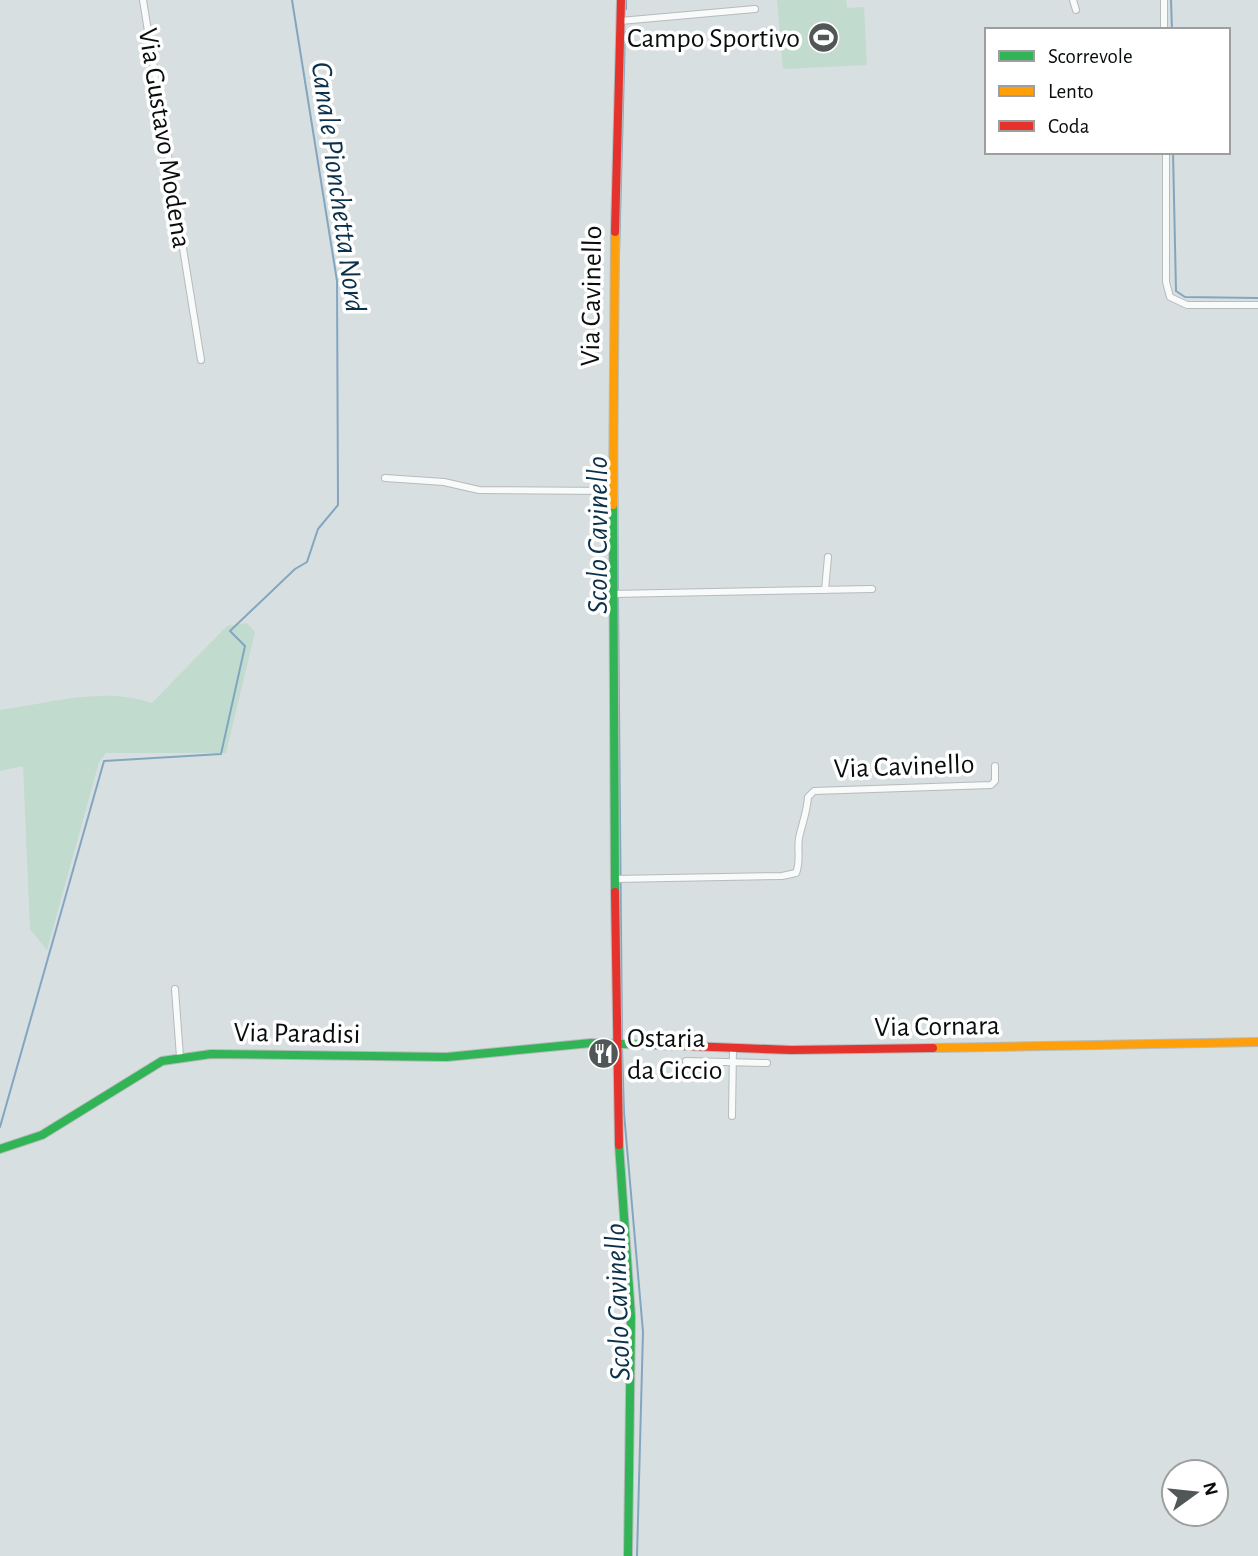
<svg xmlns="http://www.w3.org/2000/svg" width="1258" height="1556" font-family="'Alegreya Sans',sans-serif">
<style>
.green{fill:#c1dbce}
.lines{fill:none;stroke-linecap:round;stroke-linejoin:round}
.stream{stroke:#83a6c0;stroke-width:2}
.street-casing{stroke:#b6bbbc;stroke-width:8}
.fast-casing{stroke:#b6bbbc;stroke-width:10}
.slow-casing{stroke:#b6bbbc;stroke-width:10}
.jam-casing{stroke:#b6bbbc;stroke-width:10}
.street{stroke:#f9fafa;stroke-width:6}
.fast{stroke:#30b455;stroke-width:8}
.slow{stroke:#ff9f0a;stroke-width:8}
.jam{stroke:#e5322d;stroke-width:8}
.labels{text-anchor:middle;stroke-width:7;stroke-linejoin:round;paint-order:stroke}
.poi-label{font-size:28px;fill:#090d0d;stroke:#fff;text-anchor:end}
.street-label{font-size:28px;fill:#090d0d;stroke:#fff}
.water-label{font-size:30px;font-style:italic;fill:#0a304a;stroke:#fff}
</style>
<rect width="100%" height="100%" fill="#d8dfe0"/>
<!-- green -->
<g class="green">
<path d="M777,0H846L847,8L864,7L867,65L783,69Z"/>
<path d="M247,623L255,632L226,753H106L99,762L47,950L30,929L23,766L0,771V710C50,703 104,686 152,703L227,626Z"/>
</g>
<g class="lines">
<!-- stream -->
<g class="stream">
<path d="M1171,0L1172,30"/>
<path d="M626,9V0"/>
<path d="M1173,152L1176,291L1185,297L1258,298"/>
<path d="M618,293L625,32"/>
<path d="M617,446L618,591"/>
<path d="M618,596L622,1039"/>
<path d="M622,1049L624,1113L643,1332L637,1556"/>
<path d="M0,1127L104,761L221,754L245,646L230,631L295,569L307,562L318,529L338,505L337,281L292,0"/>
</g>
<defs>
<g id="street">
<path d="M143,0L201,360"/>
<path d="M1073,0L1076,10"/>
<path d="M1164,0V30"/>
<path d="M620,21L755,9"/>
<path d="M1166,152V282L1170,297L1187,305H1258"/>
<path d="M385,478L444,482L479,490L612,491"/>
<path d="M825,590L828,557"/>
<path d="M612,594L872,589"/>
<path d="M614,879L782,876L796,873C801,861 797,850 799,838C802,824 807,812 808,797L814,791L991,785L995,781V766"/>
<path d="M175,989L180,1057"/>
<path d="M686,1061L767,1063"/>
<path d="M732,1116L733,1048"/>
</g>
<g id="fast">
<path d="M613,505L615,892"/>
<path d="M619,1145L631,1316L628,1556"/>
<path d="M0,1149L42,1135L162,1061L211,1054L447,1057L591,1043L688,1046"/>
</g>
<g id="slow">
<path d="M613,505L615,232"/>
<path d="M933,1048L1258,1042"/>
</g>
<g id="jam">
<path d="M615,232L621,0"/>
<path d="M615,892L619,1145"/>
<path d="M688,1046L791,1050L933,1048"/>
</g>
</defs>
<!-- street casing -->
<use href="#street" class="street-casing"/>
<!-- fast casing -->
<use href="#fast" class="fast-casing"/>
<!-- slow casing -->
<use href="#slow" class="slow-casing"/>
<!-- jam casing -->
<use href="#jam" class="jam-casing"/>
<!-- street -->
<use href="#street" class="street"/>
<!-- fast -->
<use href="#fast" class="fast"/>
<!-- slow -->
<use href="#slow" class="slow"/>
<!-- jam -->
<use href="#jam" class="jam"/>
</g>
<!-- icons -->
<defs>
<symbol id="stadium-disc" viewBox="-11 -11 22 22"><circle r="9.5" fill="#515657" stroke="#fff"/><path d="M0-5a6.5 5 0 1 0 0 10a6.5 5 0 1 0 0-10ZM-3.5-1.8h7v3.6h-7Z" fill="#fff"/></symbol>
<symbol id="restaurant-disc" viewBox="-11 -11 22 22"><circle r="9.5" fill="#515657" stroke="#fff"/><path d="M-5-6h1v4h1v-4h1v4h1v-4h1v5L-1.5 .5V6h-2V.5L-5-1ZM5-6V6H3V1.5H1.5Q1.5-4 5-6Z" fill="#fff"/></symbol>
</defs>
<g fill-rule="evenodd">
<use href="#stadium-disc" x="806" y="20" width="35" height="35"/>
<use href="#restaurant-disc" x="586" y="1036" width="35" height="35"/>
</g>
<g class="labels">
<!-- poi labels -->
<g class="poi-label">
<text x="800" y="47">Campo Sportivo</text>
<text x="627" y="1047" text-anchor="start">Ostaria<tspan x="627" dy="32">da Ciccio</tspan></text>
</g>
<!-- street labels -->
<g class="street-label">
<text transform="translate(166 138) rotate(81)" y="10">Via Gustavo Modena</text>
<text transform="translate(590 296) rotate(-89)" y="10">Via Cavinello</text>
<text transform="translate(904 765) rotate(-2)" y="10">Via Cavinello</text>
<text transform="translate(937 1025) rotate(-1)" y="10">Via Cornara</text>
<text transform="translate(297 1032) rotate(1)" y="10">Via Paradisi</text>
</g>
<!-- water labels -->
<g class="water-label">
<text transform="translate(339 187) rotate(82)" y="10">Canale Pionchetta Nord</text>
<text transform="translate(597 535) rotate(-90)" y="10">Scolo Cavinello</text>
<text transform="translate(617 1302) rotate(-92)" y="10">Scolo Cavinello</text>
</g>
</g>
<!-- legend -->
<rect x="985" y="28" width="245" height="126" fill="#ffffff" stroke="#9d9e9e" stroke-width="2"/>
<rect x="999" y="51" width="35" height="10" fill="#30b455" stroke="#9d9e9e" stroke-width="2"/>
<text x="1048" y="63" font-size="21" fill="#090d0d">Scorrevole</text>
<rect x="999" y="86" width="35" height="10" fill="#ff9f0a" stroke="#9d9e9e" stroke-width="2"/>
<text x="1048" y="98" font-size="21" fill="#090d0d">Lento</text>
<rect x="999" y="121" width="35" height="10" fill="#e5322d" stroke="#9d9e9e" stroke-width="2"/>
<text x="1048" y="133" font-size="21" fill="#090d0d">Coda</text>
<!-- north arrow -->
<g transform="translate(1195 1493) rotate(75)"><circle r="33" fill="#ffffff" stroke="#9d9e9e" stroke-width="2"/>
<path d="M0-5L12 26L0 18L-12 26Z" fill="#515657"/>
<text y="-10" font-size="19" font-weight="bold" text-anchor="middle" fill="#090d0d">N</text>
</g>
</svg>
